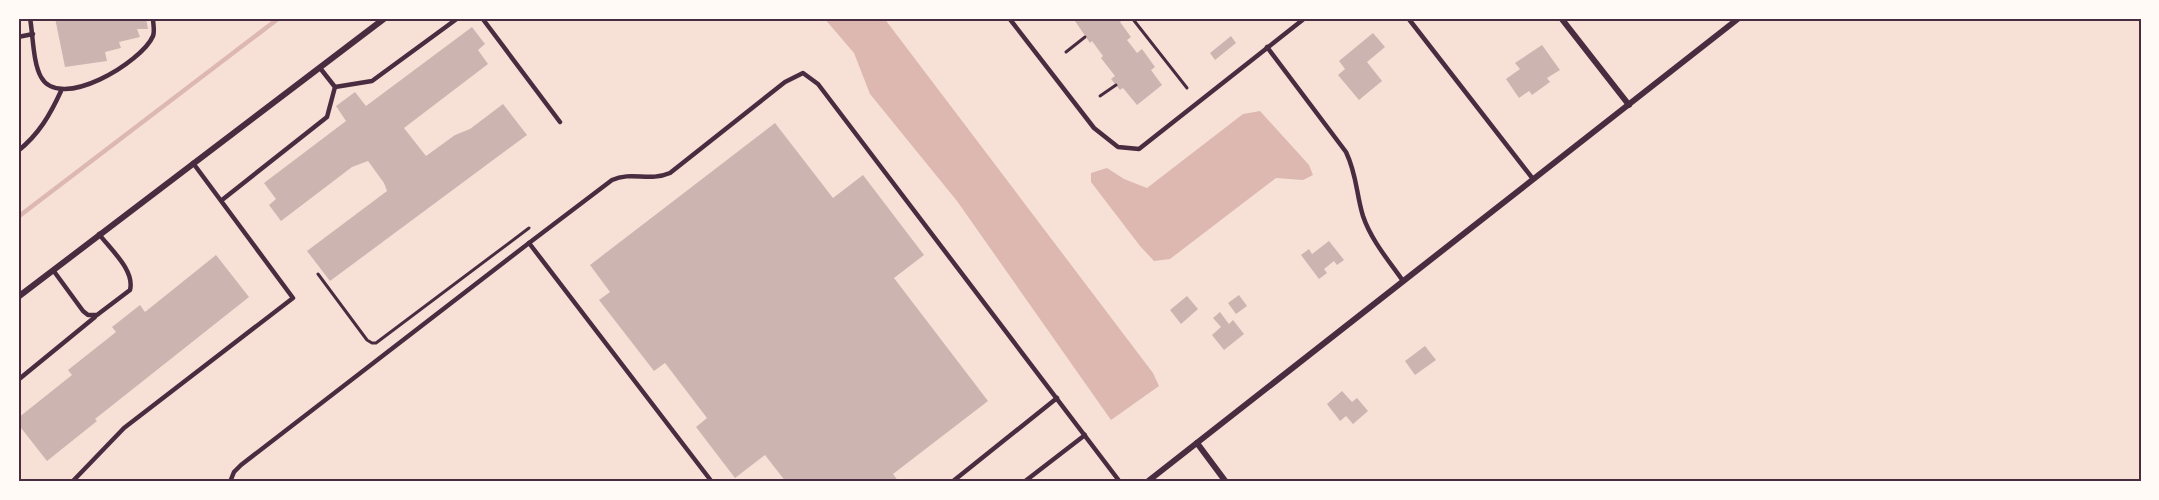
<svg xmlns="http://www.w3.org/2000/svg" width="2159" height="500" font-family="'PT Sans',sans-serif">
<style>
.water{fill:#dcb8b0}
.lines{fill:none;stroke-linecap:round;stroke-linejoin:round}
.stream{stroke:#dcb8b0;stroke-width:4.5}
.building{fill:#ccb4b1}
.path{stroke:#4a2c40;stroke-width:3}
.service{stroke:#4a2c40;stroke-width:4.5}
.minor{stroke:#4a2c40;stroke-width:6}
.neatline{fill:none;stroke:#4a2c40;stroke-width:2}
</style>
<rect width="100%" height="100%" fill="#f7e1d7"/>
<!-- water -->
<g class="water">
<path d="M824,18H884L1153,373L1159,386L1111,420L957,201L870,94L854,53Z"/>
<path d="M1260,111L1309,165L1313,175L1303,180L1276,178L1170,259L1154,261L1140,246L1091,182V173L1107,168L1124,179L1147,188L1243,114Z"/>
</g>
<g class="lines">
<!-- stream -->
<path class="stream" d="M18,217L279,18"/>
</g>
<!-- building -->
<g class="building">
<path d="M55,18H146L148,29H137L140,37L119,42L121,48L105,52L107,61L65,67Z"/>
<path d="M1073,18H1125L1120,22L1131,37L1127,40L1137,53L1142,49L1155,67L1151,70L1162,85L1137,105L1123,88L1120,90L1111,79L1115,76L1101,58L1103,56L1092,41L1090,43Z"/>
<path d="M472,27L485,44L478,50L488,64L404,128L426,156L455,135L470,129L503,104L527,135L330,281L307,251L387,191L384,183L368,161L352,167L281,221L269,205L276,199L264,183L346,121L336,106L355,92L366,106Z"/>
<path d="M1373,33L1385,47L1367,62L1382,81L1359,100L1338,75L1345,69L1339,61Z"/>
<path d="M1231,36L1236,43L1215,60L1210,53Z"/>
<path d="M1542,45L1560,70L1547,78L1550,82L1532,95L1529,91L1519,98L1506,79L1520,69L1515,63Z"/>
<path d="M775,123L833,198L863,175L924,255L894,278L988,401L893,474L899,482H786L765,455L735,478L696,427L707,418L665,363L654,371L599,300L610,292L590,265Z"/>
<path d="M1329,241L1344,260L1337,265L1334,261L1324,269L1327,273L1319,279L1301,255L1309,249L1312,254Z"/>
<path d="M216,255L249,297L95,419L97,421L47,461L18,424V418L72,375L68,370L116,332L112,327L140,305L145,312Z"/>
<path d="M1239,295L1247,306L1236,314L1228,303Z"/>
<path d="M1187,296L1198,309L1181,324L1170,310Z"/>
<path d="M1220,312L1229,324L1233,320L1244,334L1224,350L1212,335L1221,327L1213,318Z"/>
<path d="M1425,346L1436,360L1415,375L1405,361Z"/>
<path d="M1342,391L1352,402L1357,398L1368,411L1353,424L1346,416L1340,421L1327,404Z"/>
</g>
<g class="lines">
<!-- path -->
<g class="path">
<path d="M1132,18L1187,88"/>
<path d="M1066,52L1085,37"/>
<path d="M1100,96L1116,85"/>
<path d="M318,274L367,340L372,343H376L529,228"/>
</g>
<!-- service -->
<g class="service">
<path d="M30,18C33,35 33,63 41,77C60,112 142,62 153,36C155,31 153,24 153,18"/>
<path d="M482,18L560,122"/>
<path d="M1009,18L1094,128L1118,147L1139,149L1305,18"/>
<path d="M1408,18L1533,179"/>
<path d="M18,37L33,34"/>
<path d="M1267,47L1346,152C1357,175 1356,193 1363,216C1371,240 1389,261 1403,281"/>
<path d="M335,87L372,81L458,18"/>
<path d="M18,151C39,134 50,115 61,91"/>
<path d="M222,200L327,117L335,87L320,68"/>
<path d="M529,243L612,180C632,171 649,182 670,173L785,82L803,73L818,84L1120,482"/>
<path d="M53,270L83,311L88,315H97L130,290C135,270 110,249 99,234"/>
<path d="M18,380L95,317"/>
<path d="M18,481L19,482"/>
<path d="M72,482L124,428L293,298L193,163"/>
<path d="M230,482L234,472L241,465L529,243L712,482"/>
<path d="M952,482L1057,398"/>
<path d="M1024,482L1085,435"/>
</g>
<!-- minor -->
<g class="minor">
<path d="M1561,18L1629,105"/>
<path d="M18,297L385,18"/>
<path d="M1197,443L1226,482"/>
<path d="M1147,482L1739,18"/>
</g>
</g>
<!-- border -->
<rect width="2159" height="500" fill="none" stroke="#fffaf5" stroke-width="39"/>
<rect x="20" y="20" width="2120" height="460" class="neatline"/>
</svg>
